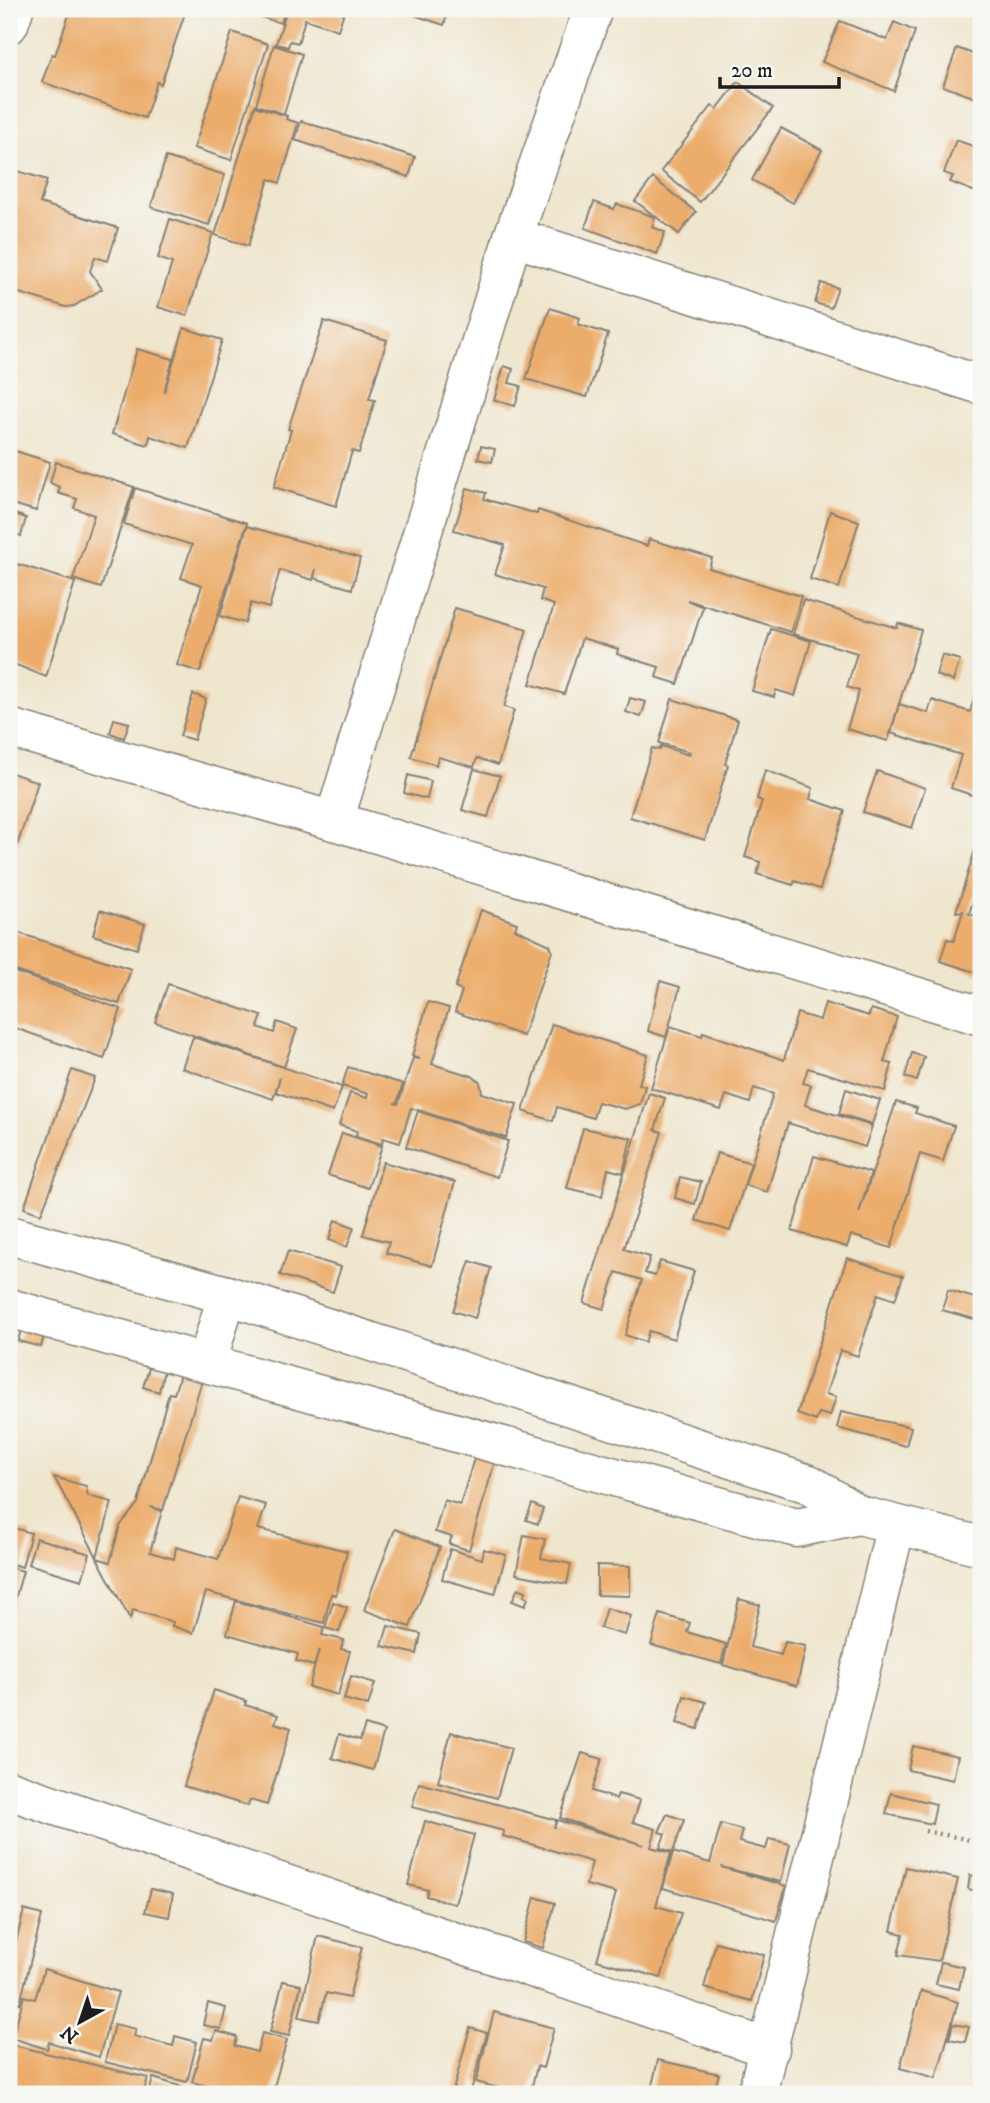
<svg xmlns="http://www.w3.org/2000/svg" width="990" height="2103" font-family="'IM FELL DW Pica',serif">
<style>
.building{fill:#ecad6c}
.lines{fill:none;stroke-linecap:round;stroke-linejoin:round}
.minor-casing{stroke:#868175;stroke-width:41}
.path{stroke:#868175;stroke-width:4.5;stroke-dasharray:2 5;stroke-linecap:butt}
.minor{stroke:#fff;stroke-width:38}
</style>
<rect width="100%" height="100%" fill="#f6f6f2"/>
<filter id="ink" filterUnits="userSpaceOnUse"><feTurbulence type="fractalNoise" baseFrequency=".0143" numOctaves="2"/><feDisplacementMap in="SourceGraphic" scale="14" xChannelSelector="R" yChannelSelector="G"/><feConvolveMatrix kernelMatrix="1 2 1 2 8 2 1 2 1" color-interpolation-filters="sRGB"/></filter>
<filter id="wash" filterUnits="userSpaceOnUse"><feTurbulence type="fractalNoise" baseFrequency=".00686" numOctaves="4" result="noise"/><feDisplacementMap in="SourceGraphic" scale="28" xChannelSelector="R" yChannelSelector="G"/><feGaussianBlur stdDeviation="1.57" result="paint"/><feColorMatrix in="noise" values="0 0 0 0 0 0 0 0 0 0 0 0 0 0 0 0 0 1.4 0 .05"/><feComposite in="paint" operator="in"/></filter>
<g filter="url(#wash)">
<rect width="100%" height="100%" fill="#efe6ce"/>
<g id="blocks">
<!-- building -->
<g class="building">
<path d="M71,9H173L185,13L161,84L157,82L145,118L42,82L52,54L55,55Z"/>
<path d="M259,9H285L281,23L257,16Z"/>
<path d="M287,9H345L338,30L305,19L298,43L290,41L288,47L276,44Z"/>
<path d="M396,9H449L444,25Z"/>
<path d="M840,21L887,40L894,22L915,31L894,91L822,62Z"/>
<path d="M232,32L268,44L231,160L194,148Z"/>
<path d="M274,45L302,54L284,114L256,105Z"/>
<path d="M957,48L981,57V100L943,86Z"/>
<path d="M738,82L773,108L700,202L661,171L712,106L717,109Z"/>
<path d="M255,106L287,116L286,119L298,123L280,183L269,179L248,246L215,235Z"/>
<path d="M301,121L415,157L409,177L295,140Z"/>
<path d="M781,128L822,150L793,203L752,180Z"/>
<path d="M956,140L981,149V194L950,182L953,176L944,173Z"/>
<path d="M166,157L225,175L209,225L151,207Z"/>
<path d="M11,169L47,180L40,203L118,228L108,261L95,257L90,271L102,289L74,306L66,307L9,290Z"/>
<path d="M653,178L696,212L679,234L635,201Z"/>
<path d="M594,202L614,209L617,204L655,217L652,227L665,232L657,254L585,228Z"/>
<path d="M170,219L213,233L187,316L158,307L172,263L158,258Z"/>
<path d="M821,283L838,288L831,308L815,303Z"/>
<path d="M550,308L580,318L578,324L608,334L587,397L526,379Z"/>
<path d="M324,321L387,340L369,399L375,400L359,453L352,451L336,506L274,487L291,430L288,429Z"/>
<path d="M184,328L222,340L188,448L150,436L148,445L112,434L137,349L173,359L164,392Z"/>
<path d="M504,366L513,369L509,383L521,386L515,406L494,400Z"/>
<path d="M481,446L495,449L492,462L478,459Z"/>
<path d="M9,449L50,462L36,511L9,503L12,482L9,481Z"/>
<path d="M56,462L134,487L101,588L73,579L94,515L74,508L77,499L58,493L60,487L50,483Z"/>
<path d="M135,488L247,523L200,672L177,665L202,585L181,578L192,545L124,524Z"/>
<path d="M467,488L486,493L484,499L537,514L538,510L647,546L649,539L712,558L709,568L801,596L791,632L687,600L703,607L678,684L656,677L659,667L617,654L618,649L582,638L564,694L530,684L554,605L540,600L543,589L495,574L505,545L454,530Z"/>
<path d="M830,511L859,521L839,588L810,579Z"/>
<path d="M9,512L26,518L21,536L9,532Z"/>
<path d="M247,526L360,558L352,589L314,578L316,569L313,580L280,570L269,608L251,603L245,623L220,616Z"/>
<path d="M17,564L75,582L46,677L9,662V592Z"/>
<path d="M803,600L897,628L898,623L921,630L888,741L847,729L859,691L847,687L857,653L793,634Z"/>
<path d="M455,608L527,629L504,707L514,710L498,765L477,758L474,767L438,757L436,765L411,757Z"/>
<path d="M771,629L811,641L795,696L776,690L774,697L752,691Z"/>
<path d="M942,655L960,660L953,681L936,675Z"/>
<path d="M976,692L981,694V798L951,788L961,755L891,733L899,704L928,713L932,700L970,712Z"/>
<path d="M193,694L206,699L194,740L180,736Z"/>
<path d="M630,698L646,702L641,717L626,712Z"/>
<path d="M672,699L738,720L725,764L728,765L705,840L630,817L652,748L660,750L661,746L689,755L690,752L659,743Z"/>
<path d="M114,719L129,723L124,738L110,733Z"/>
<path d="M474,769L500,776L488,817L462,810Z"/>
<path d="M765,770L813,788L810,799L845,811L820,889L795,881L793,885L757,874L760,862L745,857L762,801L757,799Z"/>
<path d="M877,771L925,788L912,828L863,812Z"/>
<path d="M9,772L38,782L9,870Z"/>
<path d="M408,775L431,781L427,799L404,793Z"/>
<path d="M981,830V885L978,884L969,914L976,916L981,900V974L940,961L947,939L954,941L963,911L956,912Z"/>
<path d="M100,910L145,924L137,949L93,935Z"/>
<path d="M481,910L517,923L515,929L550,945L552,951L523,1036L455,1012L462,991L455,988Z"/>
<path d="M9,930L131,969L119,1004L9,969Z"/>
<path d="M9,970L121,1009L104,1059L9,1026Z"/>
<path d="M660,981L680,987L666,1037L648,1031Z"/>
<path d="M168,984L262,1016L258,1027L274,1033L277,1022L297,1029L284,1067L155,1022Z"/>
<path d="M428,1002L449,1008L432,1064L472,1076L480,1082L482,1093L517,1104L506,1138L411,1108L400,1143L383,1138L382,1144L356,1136L357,1131L339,1125L350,1093L367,1098L368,1094L342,1086L348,1067L403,1084L397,1103H394L398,1104L413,1058L420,1059L412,1056Z"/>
<path d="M825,1003L869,1016L871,1009L897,1017L884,1062L892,1064L885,1091L808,1068L803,1083L811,1085L805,1105L872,1126L865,1147L788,1123L767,1192L745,1185L773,1094L754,1088L750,1103L726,1095L721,1110L651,1088L670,1026L702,1036L703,1032L784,1060L797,1013L820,1020Z"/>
<path d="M552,1024L648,1055L639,1084L645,1086L640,1104L625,1109L598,1102L593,1118L557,1107L553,1121L523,1111Z"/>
<path d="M193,1037L342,1087L333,1112L276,1092L280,1077L273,1099L182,1068Z"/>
<path d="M912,1053L924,1057L917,1081L905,1077Z"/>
<path d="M72,1070L95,1078L41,1214L24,1208Z"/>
<path d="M846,1089L880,1100L872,1124L839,1114Z"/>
<path d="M649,1093L665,1098L655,1130L662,1132L624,1249L650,1257L645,1273L655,1276L660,1261L694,1271L674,1339L649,1331L645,1342L625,1335L642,1280L616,1272L604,1309L584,1303Z"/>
<path d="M896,1102L917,1108L915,1113L954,1126L943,1161L920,1154L891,1248L851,1235L847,1247L792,1231L814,1156L871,1173L859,1213Z"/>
<path d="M418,1111L508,1141L497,1177L406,1147Z"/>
<path d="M583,1128L631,1138L623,1173L608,1169L602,1196L567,1188Z"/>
<path d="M342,1133L382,1146L368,1188L328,1175Z"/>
<path d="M717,1153L751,1163L730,1231L696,1220Z"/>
<path d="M383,1162L455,1182L432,1266L386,1253L389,1242L363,1235Z"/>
<path d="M680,1177L701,1182L695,1204L675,1198Z"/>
<path d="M335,1220L354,1227L347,1247L329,1240Z"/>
<path d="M288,1251L341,1267L333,1292L280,1275Z"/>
<path d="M847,1258L903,1276L895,1300L878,1294L858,1356L840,1350L826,1394L836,1397L830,1416L819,1413L816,1421L797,1414Z"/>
<path d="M470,1261L491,1268L475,1318L453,1311Z"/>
<path d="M948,1290L981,1300V1321L942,1310Z"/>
<path d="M22,1326L45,1332L41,1347L18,1341Z"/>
<path d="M149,1368L164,1370L159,1392L143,1387Z"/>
<path d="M181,1371L203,1377L163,1510L150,1507L162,1511L150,1552L174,1559L176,1547L218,1559L238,1497L266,1505L258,1529L347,1551L336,1595L331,1594L324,1623L206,1592L193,1633L172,1626L173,1622L133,1610L130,1619L97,1558L110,1562L120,1526L138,1503L169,1393L174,1394Z"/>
<path d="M841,1412L911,1427L906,1446L837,1428Z"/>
<path d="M476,1452L496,1458L469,1550L449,1544L452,1537L435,1532L444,1500L460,1505Z"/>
<path d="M54,1477L86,1486L88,1496L112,1502L97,1557Z"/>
<path d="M532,1504L543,1509L538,1524L526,1520Z"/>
<path d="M14,1528L31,1533L22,1567L9,1563Z"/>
<path d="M395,1529L440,1547L410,1627L364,1610Z"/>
<path d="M524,1535L545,1539L541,1558L571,1564L567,1584L516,1574Z"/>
<path d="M36,1538L90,1554L82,1580L28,1564Z"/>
<path d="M450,1549L482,1559L484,1549L506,1555L495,1594L442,1579Z"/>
<path d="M597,1565L630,1566V1596L597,1595Z"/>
<path d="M9,1567L23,1571L10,1617H9Z"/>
<path d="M518,1588L526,1591L524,1596L528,1598L525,1606L512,1601Z"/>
<path d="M739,1599L760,1605L750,1647L781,1655L785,1642L806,1646L797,1686L723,1665Z"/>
<path d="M236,1601L324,1627L322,1635L344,1640L341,1649L350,1651L338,1695L309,1687L319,1650L314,1666L296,1661L298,1654L227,1634Z"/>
<path d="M333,1602L347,1607L339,1632L325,1628Z"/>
<path d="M606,1608L631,1616L625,1635L600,1628Z"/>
<path d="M660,1614L690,1623L687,1632L726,1644L721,1664L651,1645Z"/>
<path d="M388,1626L421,1634L417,1654L382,1646Z"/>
<path d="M351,1676L375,1683L368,1706L344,1699Z"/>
<path d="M214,1690L246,1701L245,1705L278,1715L275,1723L291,1728L267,1805L250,1800L248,1806L184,1786Z"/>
<path d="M684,1696L706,1702L698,1729L677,1723Z"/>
<path d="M365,1725L384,1731L373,1770L332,1758L339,1734L360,1740Z"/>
<path d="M451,1732L511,1748L497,1798L438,1782Z"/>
<path d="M913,1746L958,1756L953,1780L908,1770Z"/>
<path d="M582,1753L602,1759L592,1791L616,1799L618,1794L640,1800L633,1822L656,1829L651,1847L671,1853L656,1906L681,1913L661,1978L597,1960L616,1893L586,1885L592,1862L503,1836L504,1831L412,1807L419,1783L556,1820L554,1828L557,1820L644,1845L560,1818Z"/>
<path d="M891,1793L936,1804L932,1824L886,1814Z"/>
<path d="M667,1814L684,1820L673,1852L660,1848L665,1834L659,1832Z"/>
<path d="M425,1821L474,1835L455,1904L426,1896L428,1890L408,1885Z"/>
<path d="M721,1824L742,1830L739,1842L766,1849L769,1839L790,1844L781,1882L721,1867L786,1886L776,1921L663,1888L673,1852L710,1863Z"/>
<path d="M906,1867L958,1879L939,1961L898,1955L903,1934L891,1931Z"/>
<path d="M970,1875L981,1877V1892L968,1889Z"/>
<path d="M151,1889L173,1894L169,1917L145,1912Z"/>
<path d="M535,1897L555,1903L543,1948L523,1942Z"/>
<path d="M24,1910L42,1915L20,2003L9,2000V1969Z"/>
<path d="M980,1915H981V1940L974,1938Z"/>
<path d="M318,1936L362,1947L349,1998L326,1993L319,2021L299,2017Z"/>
<path d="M716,1942L764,1955L752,2001L704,1988Z"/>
<path d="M941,1962L964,1967L959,1989L936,1984Z"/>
<path d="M44,1969L118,1992L99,2057L49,2042L47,2049L12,2038L24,1996L35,1999Z"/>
<path d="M283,1981L301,1985L289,2036L270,2032Z"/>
<path d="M921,1991L958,2002L936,2078L900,2068Z"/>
<path d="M208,2003L226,2008L221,2029L203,2025Z"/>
<path d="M494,2012L554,2028L543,2068L537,2066L530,2094H501L502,2089L476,2082Z"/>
<path d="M114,2024L136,2029L134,2036L173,2046L175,2036L197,2042L187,2082L105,2062Z"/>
<path d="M953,2024L969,2027L965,2042L949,2039Z"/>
<path d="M470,2028L487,2033L470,2094H452Z"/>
<path d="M216,2031L237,2037L235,2046L257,2052L262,2033L287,2040L272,2094H238L192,2082L204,2038L213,2040Z"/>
<path d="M9,2044L148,2078L143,2094H33L9,2088Z"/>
<path d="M658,2060L719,2074L715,2087L730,2090L729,2094H650Z"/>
<path d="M153,2078L193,2090L192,2094H149Z"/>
</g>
</g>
</g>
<g filter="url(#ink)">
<use href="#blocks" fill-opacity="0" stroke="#868175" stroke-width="2"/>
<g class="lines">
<defs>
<g id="minor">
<path d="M9,24L14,9"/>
<path d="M513,237L981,385"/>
<path d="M9,728L334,821L981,1016"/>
<path d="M334,821L513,237L593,9"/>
<path d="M9,1235L227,1295L809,1484L859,1515L981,1546"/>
<path d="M9,1308L797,1528L859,1515"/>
<path d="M207,1363L227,1295"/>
<path d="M9,1790L770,2049"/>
<path d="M757,2094L896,1525"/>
</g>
</defs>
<!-- minor casing -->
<use href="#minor" class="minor-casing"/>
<!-- path -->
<path class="path" d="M925,1831L981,1842"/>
<!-- minor -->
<use href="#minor" class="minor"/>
</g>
</g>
<!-- margin -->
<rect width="990" height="2103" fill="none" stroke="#f6f6f2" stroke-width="35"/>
<!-- north arrow -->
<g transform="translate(80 2022) rotate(220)" stroke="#f6f6f2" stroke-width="5" paint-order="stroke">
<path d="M0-5L12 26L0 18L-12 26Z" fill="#1c1c1c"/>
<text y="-10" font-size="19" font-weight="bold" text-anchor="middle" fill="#1c1c1c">N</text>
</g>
<!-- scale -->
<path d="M720 77v10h119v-10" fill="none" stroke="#1c1c1c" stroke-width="3.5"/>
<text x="731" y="77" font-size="21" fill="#1c1c1c" stroke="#f6f6f2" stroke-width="5" paint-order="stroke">20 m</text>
</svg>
